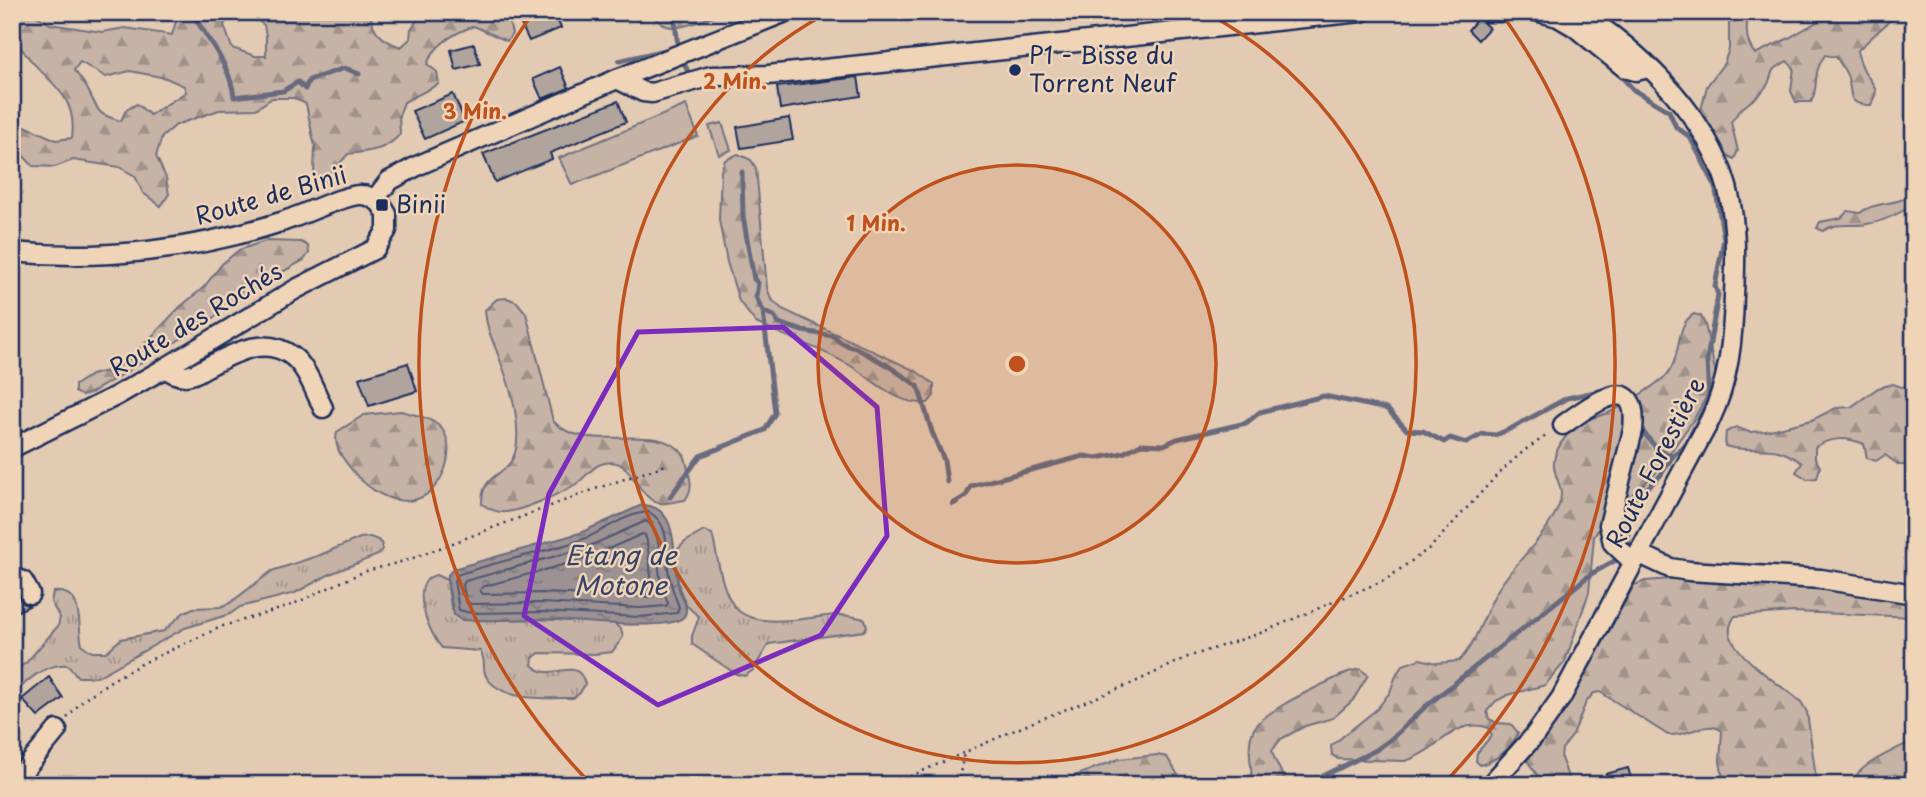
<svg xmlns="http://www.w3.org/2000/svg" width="1926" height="797" font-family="'Playpen Sans',sans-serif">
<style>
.grass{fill:url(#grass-tufts);stroke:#707182;stroke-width:2}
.forest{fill:url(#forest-firs);stroke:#707182;stroke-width:2;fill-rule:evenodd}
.park{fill:#c6b3a5;stroke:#707182;stroke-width:2}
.water{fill:url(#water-ripples);stroke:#686a7e;stroke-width:2}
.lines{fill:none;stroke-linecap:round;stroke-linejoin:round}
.shore{stroke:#4f5773;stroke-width:2}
.stream{stroke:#686a7e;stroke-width:5}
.building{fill:#b1a49d;stroke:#1b2f5e;stroke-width:2}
.minor-casing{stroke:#1b2f5e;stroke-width:23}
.path{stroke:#1b2f5e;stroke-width:2.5;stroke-dasharray:2 5;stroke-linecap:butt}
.minor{stroke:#f0d4b7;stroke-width:18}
.marked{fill:none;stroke:#7b2cbf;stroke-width:5;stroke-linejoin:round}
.ring{fill:none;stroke:#bf511c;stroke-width:3.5}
.poi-dot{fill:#1b2f5e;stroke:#f0d4b7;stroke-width:2.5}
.labels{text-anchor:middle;stroke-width:5;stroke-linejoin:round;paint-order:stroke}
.poi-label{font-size:24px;fill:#1b2f5e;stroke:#f0d4b7;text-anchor:start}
.street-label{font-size:24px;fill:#1b2f5e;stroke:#f0d4b7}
.water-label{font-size:26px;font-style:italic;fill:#354369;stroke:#f0d4b7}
.centre{fill:#bf511c;stroke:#f0d4b7;stroke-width:3.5}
.ring-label{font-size:21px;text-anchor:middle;font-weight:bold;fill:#bf511c;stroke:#f0d4b7;stroke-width:5;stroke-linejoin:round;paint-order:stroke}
</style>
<defs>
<pattern id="grass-tufts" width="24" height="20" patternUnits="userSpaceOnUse" patternTransform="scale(1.75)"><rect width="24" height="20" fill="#c6b3a5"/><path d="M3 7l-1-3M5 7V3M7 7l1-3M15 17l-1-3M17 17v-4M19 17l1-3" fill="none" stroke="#a0928a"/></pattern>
<pattern id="forest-firs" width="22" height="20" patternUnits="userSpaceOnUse" patternTransform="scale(1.75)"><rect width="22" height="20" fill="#c6b3a5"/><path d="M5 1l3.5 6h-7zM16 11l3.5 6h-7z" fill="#a0928a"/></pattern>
<pattern id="water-ripples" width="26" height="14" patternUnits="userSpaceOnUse" patternTransform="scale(1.75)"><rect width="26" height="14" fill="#9c9293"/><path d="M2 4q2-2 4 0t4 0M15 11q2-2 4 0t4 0" fill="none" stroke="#7e787b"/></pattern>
</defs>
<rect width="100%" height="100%" fill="#e3cab2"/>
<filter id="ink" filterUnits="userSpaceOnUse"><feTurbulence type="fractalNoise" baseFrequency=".0143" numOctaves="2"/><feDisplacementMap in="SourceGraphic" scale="14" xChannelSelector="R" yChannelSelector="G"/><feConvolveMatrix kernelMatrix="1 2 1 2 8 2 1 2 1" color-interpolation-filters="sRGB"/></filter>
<g filter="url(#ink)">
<!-- grass -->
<g class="grass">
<path d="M704,531L712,534C718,556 720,587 734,606C754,632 810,616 838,615C847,615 856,617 865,619L867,626L864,631L769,644L753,670L745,676L736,674L692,644V636L699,617L686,605L679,588L674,553L685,542Z"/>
<path d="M370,537L378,540L382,544V550L378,555L330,574L295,593L240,607L230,614L185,628L97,677H78L68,665C47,662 20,683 12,701V672L26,663L58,626L60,618L51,602L53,592C85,588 77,625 82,645L92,652H106L121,639L164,631L183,613L193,608L220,607L230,603L272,571L320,555L360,538Z"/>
<path d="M436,575L447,580L451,607L461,620L541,619L613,623L621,629L623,637L612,652L595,654L539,653L533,658L532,665C552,685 577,653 585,684L580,693L573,698C547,698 504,702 487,678C481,669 487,660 480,651L442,648C429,634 407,582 436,575Z"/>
</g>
<!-- forest -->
<g class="forest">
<path d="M12,12H31L50,24L102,32L125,28L172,35L177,18L175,12H370C372,32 383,41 401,47L410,39L411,29L423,12H511L508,17L512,34L507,41L474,26C454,33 435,44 427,64L437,72L439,84L404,102L399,116L400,134C386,151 369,151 348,154L323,183L314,172L315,147L306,104L294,98H272L256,109L219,110L176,125L162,137L156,156L166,178L169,194L161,206L143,193L135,176L119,167L73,160L55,167L33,166L16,148L14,136L25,126L56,140L72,138C78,93 47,83 24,52C21,47 14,40 12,34C11,28 12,19 12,12ZM231,14H248L264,25L266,36V56H255L232,48L224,25ZM80,62L106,77L130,71L166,78L184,86L186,92L150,115L137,104L126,110L121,121C100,115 99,114 90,94C86,85 80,78 74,70Z"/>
<path d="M652,12H726C701,18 667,43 652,12Z"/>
<path d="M1729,12H1749C1745,28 1745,42 1755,54L1787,39L1822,19L1830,20L1845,12H1899L1857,51C1859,59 1862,67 1866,74C1875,88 1880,88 1871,105C1845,105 1853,94 1848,78C1846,71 1840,63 1836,57L1825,55C1811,74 1820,85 1811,102H1796L1791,91L1794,68L1787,61L1773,70L1768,84L1761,93L1740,110L1731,122L1738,151L1734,159C1721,155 1708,123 1701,110L1707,86L1724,63L1729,49Z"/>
<path d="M738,154L751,160L756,168L767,288L771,299L782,309L916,371L934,384V396L928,403C896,405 877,382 851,366C822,349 787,337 756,323L739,301L727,262L719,220L721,171L725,160Z"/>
<path d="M1914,191V205C1900,213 1883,222 1867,224C1851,227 1837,221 1823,231L1817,228L1820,222L1841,218L1848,211L1860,213C1875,200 1901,207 1914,191Z"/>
<path d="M265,241L301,242L308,246L309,253L304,260L257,286L202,326L91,393L82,396L75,392V385L91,375L115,369L132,357L180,307L204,287L222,264L239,250Z"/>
<path d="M507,298L517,302L526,313L553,421C587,457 657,418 684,455C686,458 687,466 688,470C691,483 693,489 685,500C676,501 661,506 653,501C633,489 631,454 601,464C592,467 584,479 576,484C560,494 524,510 506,512C497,513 489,509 482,504C481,468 514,480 517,442C519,413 509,383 499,357C493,341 486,328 485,310L497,299Z"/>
<path d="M1694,314L1701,316L1705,324L1716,375L1713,385L1694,419L1655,474L1603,521L1594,537L1589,592L1565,662L1545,685L1508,695L1496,701L1487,711L1489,719L1497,723L1511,724L1518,733C1511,748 1497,761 1480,765L1476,761L1477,753L1492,735L1489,728C1454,716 1438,752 1405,761L1338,759L1332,755L1331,746L1377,709L1390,692L1397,673L1403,665L1420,659L1437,663L1459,661C1477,642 1484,614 1497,591C1515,561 1546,538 1559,505C1569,479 1537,472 1567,435C1580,419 1584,421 1602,415C1621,409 1651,388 1666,376C1683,356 1674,325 1694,314Z"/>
<path d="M1893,384L1901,387L1914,385L1912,465H1899L1885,455L1876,461L1867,458L1864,444C1846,437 1831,437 1815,447V458L1820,467L1817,478L1807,479L1796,472L1802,463C1771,440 1755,455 1725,446L1726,432L1736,427L1749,432L1766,431L1812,420L1836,408L1851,407L1878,388Z"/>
<path d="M401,411C415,415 436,418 444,432C450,443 449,457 445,469C426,518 379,504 352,470C343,458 333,448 337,432L364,415Z"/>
<path d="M1684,578L1738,583H1827L1914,596V617L1794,612L1735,616C1730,623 1728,629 1731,637C1740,660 1782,686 1801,702L1807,712L1817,785H1724L1720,761L1722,731C1706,719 1688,737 1668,735L1600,692L1594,693L1586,702L1573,735L1562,749L1561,758L1571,785H1544L1526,759L1529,748L1547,733L1592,663L1634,585L1645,581Z"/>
<path d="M1360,669L1368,675L1353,700L1333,718L1305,726L1281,739L1272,751C1275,764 1285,775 1285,785H1251C1254,768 1245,749 1253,731C1263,709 1325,684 1348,672Z"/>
<path d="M1914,740V772L1909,785H1850C1859,763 1894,751 1914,740Z"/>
<path d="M1157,755L1167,757L1184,785H1058L1061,781L1119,759Z"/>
</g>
<!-- park -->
<g class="park">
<path d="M686,105L698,136L572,185L559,158Z"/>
<path d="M722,123L731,150L719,155L709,126Z"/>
</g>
<!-- water -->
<path class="water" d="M642,505C683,506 671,563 679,589C682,598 692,612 681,619C663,631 568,620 542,619C515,619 488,621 461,620L454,615L447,580L448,575L453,569L580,533Z"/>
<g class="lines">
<!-- shore -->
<g class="shore">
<path d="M649,512C670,524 666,548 668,568C669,582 674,594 679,607L677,613L640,617L541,612L471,613L459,610L454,581L457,575C497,561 538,554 578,541C601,534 624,513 649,512Z"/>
<path d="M646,521C662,532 658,552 659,569C660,581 663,592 668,603L666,606L640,608L541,603L471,604L466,602L463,585L465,581L585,548Z"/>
<path d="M642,534L645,535L647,541L653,594L651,597L541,593L483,594L480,591L481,588L485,586L588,558Z"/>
</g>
<!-- stream -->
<g class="stream">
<path d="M192,12C207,40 231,65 234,97L283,91L298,82L305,89L309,80L345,68L359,74"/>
<path d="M619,61L678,47L674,12"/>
<path d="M684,63L689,74"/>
<path d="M1617,72L1634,90L1669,111L1676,127L1690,137L1715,185L1724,239L1715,286L1718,295L1707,360L1709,399L1686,444L1673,456L1660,476L1635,499L1628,526L1629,547"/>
<path d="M742,172L743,216L754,279L758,283L756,297L763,311L774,316L778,323L803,331L833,336L843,344L856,348L887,365L918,386L932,432L944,460L947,482"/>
<path d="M1639,427L1658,450L1673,456"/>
<path d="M670,497L700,456L765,430L775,413L763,311"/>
<path d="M953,504L966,496L971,486L1084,456L1097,458L1123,453L1141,444L1164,445L1177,439L1246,423L1260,412L1324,396L1387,409L1407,430L1423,431L1444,442L1450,438L1466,443L1483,434L1496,435L1512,428L1567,398L1609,389"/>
<path d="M1305,785L1376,750L1390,740L1425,707L1591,574L1616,560"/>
</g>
</g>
<!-- building -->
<g class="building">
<path d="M537,12H554L561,28L529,41L519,20Z"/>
<path d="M1478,18L1489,28L1478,40L1468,30Z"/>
<path d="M474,44L480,64L456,70L451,50Z"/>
<path d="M560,67L569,88L542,99L533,79Z"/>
<path d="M858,77L861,96L780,109L777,87Z"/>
<path d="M453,94L465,121L425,139L412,111Z"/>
<path d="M618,101L626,122L550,153L552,159L495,182L483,154Z"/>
<path d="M789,118L793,140L741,148L737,127Z"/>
<path d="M408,363L417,391L369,406L359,378Z"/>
<path d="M12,589L23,603L29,606L12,614Z"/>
<path d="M49,677L63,698L38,717L22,699Z"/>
<path d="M1628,768L1633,785H1608L1606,774Z"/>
</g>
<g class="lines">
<defs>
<g id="minor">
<path d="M1487,12H1499"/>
<path d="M1539,12L1558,17L1575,27L1625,68L1636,71L1648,68"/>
<path d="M617,79L643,92L652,93L711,76L768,75L1361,12"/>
<path d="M375,199L389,181L419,165L617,79L786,12"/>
<path d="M12,252C102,261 195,250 281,222C299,217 345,194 361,195C368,195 375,199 380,203L387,214V230L375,249L296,289L165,368L116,396L12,448"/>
<path d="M165,368C172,373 177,376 185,376C192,376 199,372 205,368C231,355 264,334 292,356C307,367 315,392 323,408"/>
<path d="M1563,425C1588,407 1640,366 1633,430L1609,525L1613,543L1633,562"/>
<path d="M1638,553L1670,568L1689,571L1821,579L1914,594"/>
<path d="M12,577L23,581L30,594"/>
<path d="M12,785L57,730"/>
<path d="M1490,785L1534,736L1561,698L1710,420C1729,381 1733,339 1734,295C1736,255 1737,212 1723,174C1698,107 1638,50 1579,12"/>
</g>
</defs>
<!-- minor casing -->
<use href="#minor" class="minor-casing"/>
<!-- path -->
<g class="path">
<path d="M67,718L83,700L112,680L143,663L223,626L287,607L363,572L408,560L598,488L669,464"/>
<path d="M891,785L1031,723L1133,683L1188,657L1258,634L1385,580L1431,547L1501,471L1525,450L1549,434"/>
<path d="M958,785L964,752"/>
</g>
<!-- minor -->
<use href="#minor" class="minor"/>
</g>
</g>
<!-- marked area -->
<path class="marked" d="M783,327L877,407L887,536L821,635L658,705L524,616L549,494L638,332Z"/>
<!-- distance rings -->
<circle cx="1017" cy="364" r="199" fill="#bf511c" fill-opacity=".12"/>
<g class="ring">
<circle cx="1017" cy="364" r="199"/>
<path d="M1207 13A399 399 0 1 1 827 13"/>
<path d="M590 783A598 598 0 0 1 533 13M1501 13A598 598 0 0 1 1444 783"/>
</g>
<!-- markers -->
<g class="poi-dot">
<circle cx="1015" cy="70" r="7"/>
<rect x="375" y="198" width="14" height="14" rx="3.5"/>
</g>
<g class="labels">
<!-- poi labels -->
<g class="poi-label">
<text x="1029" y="64">P1 - Bisse du<tspan x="1029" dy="28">Torrent Neuf</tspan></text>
<text x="396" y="213">Binii</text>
</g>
<!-- street labels -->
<g class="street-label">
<text transform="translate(271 196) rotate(-16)" y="8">Route de Binii</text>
<text transform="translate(196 320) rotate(-31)" y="8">Route des Rochés</text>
<text transform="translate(1656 463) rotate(-63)" y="8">Route Forestière</text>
</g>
<!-- water labels -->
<g class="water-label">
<text x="621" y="565">Etang de<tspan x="621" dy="30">Motone</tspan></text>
</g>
</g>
<circle cx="1017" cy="364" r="10" class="centre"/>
<g class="ring-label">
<text x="735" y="89">2 Min.</text>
<text x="475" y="119">3 Min.</text>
<text x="876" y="231">1 Min.</text>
</g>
<!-- margin -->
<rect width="1926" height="797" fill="none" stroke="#f0d4b7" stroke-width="42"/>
<rect x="21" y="21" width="1884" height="755" fill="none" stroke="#1b2f5e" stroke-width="2.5" filter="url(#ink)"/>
</svg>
